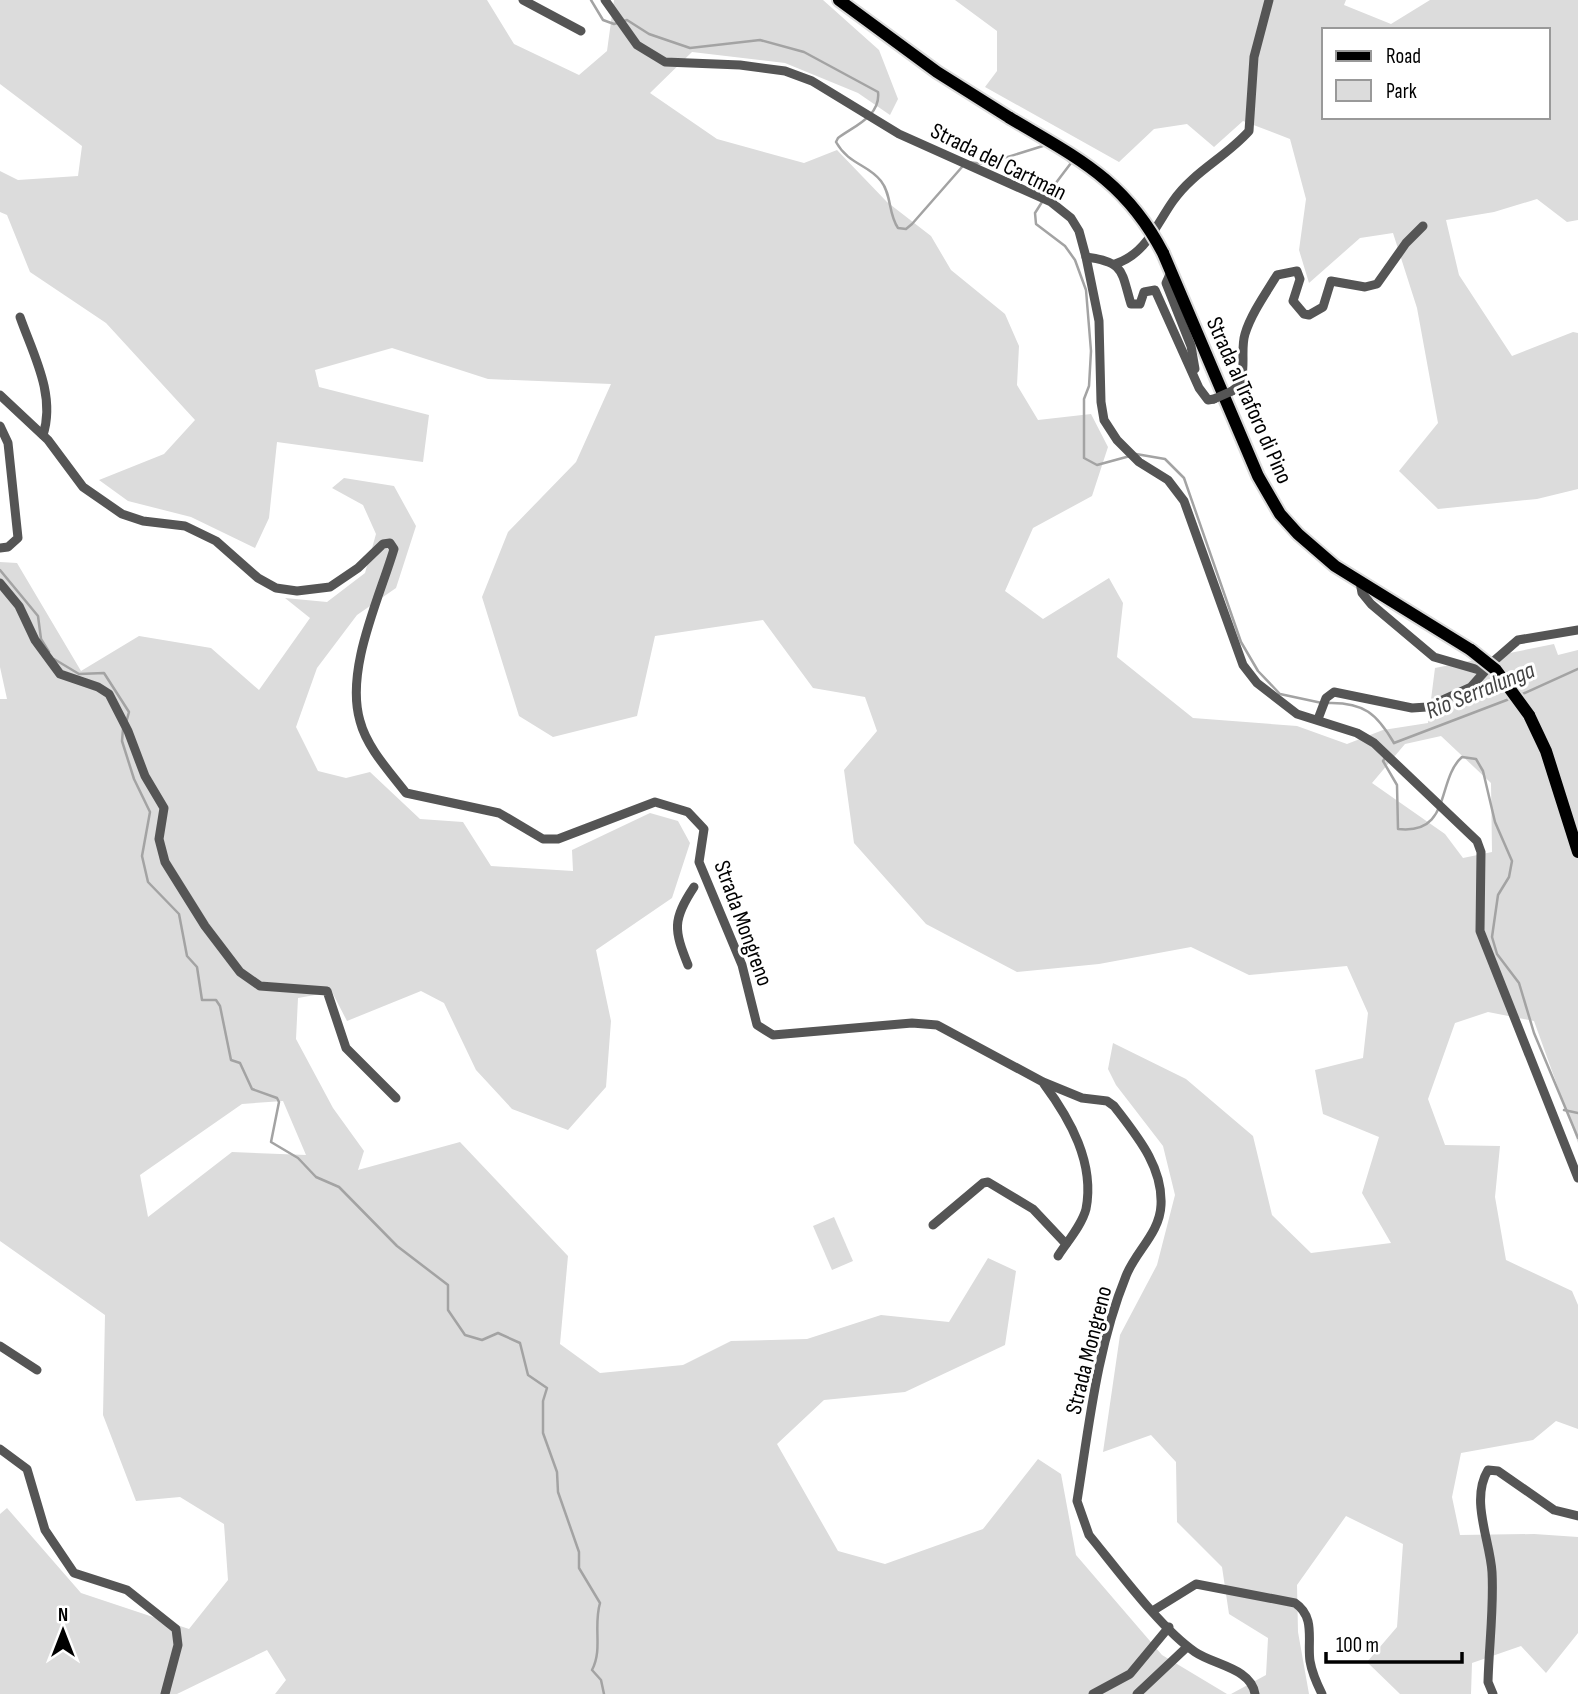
<svg xmlns="http://www.w3.org/2000/svg" width="1578" height="1694" font-family="'Sofia Sans Condensed',sans-serif">
<style>
.green{fill:#dcdcdc;fill-rule:evenodd}
.lines{fill:none;stroke-linecap:round;stroke-linejoin:round}
.stream{stroke:#a3a3a3;stroke-width:2.5}
.major-casing{stroke:#dbdbdb;stroke-width:16}
.minor{stroke:#555;stroke-width:9}
.major{stroke:#000;stroke-width:12}
.major-bridge-casing{stroke:#dbdbdb;stroke-width:16;stroke-linecap:butt}
.minor-bridge{stroke:#555;stroke-width:9}
.major-bridge{stroke:#000;stroke-width:12}
.labels{text-anchor:middle;stroke-width:6;stroke-linejoin:round;paint-order:stroke}
.street-label{font-size:23px;fill:#000;stroke:#fff}
.water-label{font-size:24px;font-style:italic;fill:#444;stroke:#fff}
</style>
<rect width="100%" height="100%" fill="#fff"/>
<!-- green -->
<g class="green">
<path d="M0,0H487L514,44L579,75L607,51L614,0H823L879,50L898,99L890,115L858,93L785,63L692,52L650,93L717,139L804,163L837,150L887,202L931,236L951,270L1005,314L1019,346L1017,385L1038,420L1091,414L1108,447L1092,496L1033,528L1005,591L1043,619L1109,578L1123,603L1117,657L1193,718L1297,726L1347,744L1383,730L1428,723L1435,668L1554,644L1558,655L1578,650V1143L1534,1021L1488,1012L1455,1023L1428,1099L1445,1145L1500,1146L1495,1197L1506,1260L1572,1291L1578,1305V1429L1556,1421L1533,1440L1461,1453L1452,1497L1460,1535L1534,1534L1578,1537V1633L1546,1673L1521,1646L1472,1663L1471,1694H1400L1367,1662L1397,1627L1403,1544L1346,1516L1297,1585L1298,1632L1309,1694H1231L1266,1675L1268,1638L1229,1614L1222,1567L1177,1522L1176,1462L1151,1435L1103,1452L1120,1335L1157,1265L1175,1195L1163,1146L1116,1085L1108,1069L1113,1043L1186,1079L1253,1136L1272,1215L1311,1253L1391,1243L1362,1193L1379,1137L1323,1114L1315,1070L1363,1058L1368,1013L1347,966L1249,975L1191,947L1099,964L1017,972L926,924L854,843L844,770L877,731L865,697L813,688L763,620L655,636L637,716L553,737L519,716L482,597L508,532L576,462L611,384L488,379L392,348L315,370L319,387L429,415L423,462L277,442L269,518L255,548L191,517L128,501L99,480L164,454L195,420L106,323L30,272L7,215L0,212V171L18,180L78,176L82,146L0,84ZM1441,736L1491,783L1492,852L1463,858L1445,834L1372,783L1405,744Z"/>
<path d="M955,0H1346L1344,5L1391,24L1430,0H1578V220L1567,222L1537,199L1494,212L1446,220L1459,275L1512,356L1573,332L1578,333V489L1537,499L1438,509L1399,471L1438,423L1417,308L1393,233L1360,238L1309,283L1299,250L1306,199L1290,139L1243,121L1214,147L1187,124L1154,129L1119,162L985,87L997,71V31ZM1324,30H1548V117H1324Z"/>
<path d="M344,478L394,486L416,526L396,588L357,615L317,668L296,727L318,771L346,778L370,772L420,819L463,822L491,866L573,871L572,850L650,813L678,821L690,843L672,898L596,950L611,1021L606,1087L568,1130L512,1109L476,1070L444,1003L421,991L347,1021L332,992L298,998L296,1039L333,1108L364,1151L358,1170L460,1142L568,1256L560,1344L600,1373L683,1365L731,1341L807,1339L881,1315L949,1322L988,1258L1016,1271L1005,1345L905,1392L824,1400L777,1444L838,1551L885,1564L983,1529L1038,1459L1061,1474L1076,1555L1162,1655L1227,1694H275L286,1680L267,1650L177,1694H0V1514L7,1508L81,1593L189,1629L228,1580L224,1524L180,1497L136,1501L103,1415L105,1315L0,1241V699H7L0,667V562L17,563L81,671L139,636L211,648L259,690L310,618L285,598L327,602L365,573L376,534L363,505L332,488ZM283,1101L306,1155L232,1152L148,1217L140,1175L242,1104Z"/>
<path d="M834,1217L853,1261L832,1270L813,1226Z"/>
</g>
<g class="lines">
<!-- stream -->
<g class="stream">
<path d="M591,0L603,20L614,24L627,20L649,34L690,48L760,40L804,52L878,92C881,116 854,126 838,138L836,142C849,165 868,164 881,181C892,195 888,214 898,228L906,229L912,224L962,167"/>
<path d="M967,162L985,164L1046,145"/>
<path d="M1046,196L1071,163L1068,160"/>
<path d="M1042,202L1035,213L1036,224L1065,246L1075,260L1086,290L1091,351L1089,386L1084,399V458L1097,465L1130,456"/>
<path d="M1136,454L1165,459L1184,478L1241,642L1258,671L1280,694L1322,703"/>
<path d="M0,570L38,616L41,639L49,652"/>
<path d="M54,659L79,674L104,673L129,712L126,723"/>
<path d="M1518,696L1578,669"/>
<path d="M1328,703C1364,702 1377,714 1394,743"/>
<path d="M123,729L122,741L134,779L150,812L142,856L148,882L179,914L187,956L197,967L202,1000H216L220,1006L231,1060L240,1063L252,1089L277,1098L279,1102L271,1142L298,1158L316,1177L339,1187L397,1246L448,1285V1310L465,1335L482,1340L498,1333L520,1343L528,1375L547,1388L543,1401V1433L557,1472L558,1492L579,1552V1568L600,1603C593,1627 603,1649 592,1670L601,1680L604,1694"/>
<path d="M1394,743L1512,698"/>
<path d="M1385,758L1383,761L1397,785L1398,829C1452,835 1436,780 1462,757L1476,759L1483,771L1495,822L1512,861L1509,877L1498,895L1492,937L1497,954L1519,983L1534,1033L1578,1138"/>
<path d="M1564,1110L1578,1113"/>
</g>
<defs>
<g id="major">
<path d="M839,0L937,72L1010,118"/>
<path d="M1163,253L1258,476L1280,514L1298,534L1335,566L1471,650"/>
<path d="M1529,715L1546,751L1578,852"/>
</g>
</defs>
<!-- major casing -->
<use href="#major" class="major-casing"/>
<!-- minor -->
<g class="minor">
<path d="M523,0L581,31"/>
<path d="M605,0L637,45L665,62L740,65L785,71L812,81L899,134L1051,202L1071,218L1079,231L1086,257L1099,321L1101,402L1104,420L1117,440L1139,462L1168,480L1184,501L1243,665L1257,683L1297,714L1357,733L1374,743L1477,841L1481,852L1480,931L1578,1178"/>
<path d="M1086,257C1125,262 1121,271 1131,304H1140L1144,292L1155,290L1199,388L1208,400L1214,399"/>
<path d="M1115,264C1146,254 1156,225 1173,201C1193,172 1226,157 1249,131L1254,57L1269,0"/>
<path d="M1171,272L1166,283L1191,346L1195,369"/>
<path d="M20,317C33,354 56,395 43,435"/>
<path d="M1232,391C1250,379 1239,353 1245,334C1251,314 1266,293 1277,275L1297,271L1300,279L1293,301L1304,314L1309,315L1323,307L1331,281L1365,287L1377,284L1406,243L1423,226"/>
<path d="M0,395L48,440L83,487L122,514L143,521L185,526L216,541L258,578L276,588L297,591L330,587L358,568L383,544L390,543L394,549C379,599 345,670 360,721C367,748 390,772 406,793L499,813L543,839H558L655,802L688,812L704,829L699,862L742,965L757,1025L773,1035L912,1023L937,1025L1043,1082L1082,1098L1107,1101L1114,1106C1136,1135 1163,1166 1161,1205C1160,1233 1135,1252 1126,1276C1097,1347 1089,1426 1077,1501L1089,1535C1117,1569 1161,1629 1195,1652C1214,1665 1251,1668 1255,1694"/>
<path d="M0,426L8,443L18,538L8,547L0,548"/>
<path d="M1360,582L1362,593L1371,604L1434,657L1479,670L1482,674"/>
<path d="M0,583L19,606L35,640L60,674L98,687L109,694L128,731L145,776L164,808L159,839L165,862L205,926L240,972L260,986L327,991L346,1048L396,1098"/>
<path d="M1318,719L1326,698L1334,692L1412,708L1427,707L1471,687L1495,660L1518,640L1578,630"/>
<path d="M688,965C674,930 672,920 694,887"/>
<path d="M1044,1084C1070,1119 1095,1163 1086,1209C1082,1225 1067,1242 1058,1256"/>
<path d="M933,1225L983,1183L988,1182L1033,1209L1066,1244"/>
<path d="M0,1346L37,1370"/>
<path d="M0,1449L27,1469L45,1530L74,1573L127,1590L176,1629L178,1645L165,1694"/>
<path d="M1154,1610L1196,1584L1295,1603C1316,1617 1307,1641 1310,1661C1312,1673 1317,1684 1322,1694"/>
<path d="M1093,1694L1130,1674L1169,1627"/>
<path d="M1137,1694L1187,1647"/>
<path d="M1493,1694L1488,1682C1489,1645 1494,1608 1492,1572C1490,1540 1470,1500 1488,1470L1498,1471L1554,1510L1578,1516"/>
</g>
<!-- major -->
<use href="#major" class="major"/>
<defs>
<g id="major-bridge">
<path d="M1010,118C1077,158 1125,180 1163,253"/>
<path d="M1471,650L1496,670L1529,715"/>
</g>
</defs>
<!-- major-bridge casing -->
<use href="#major-bridge" class="major-bridge-casing"/>
<!-- minor-bridge -->
<path class="minor-bridge" d="M1214,399L1232,391"/>
<!-- major-bridge -->
<use href="#major-bridge" class="major-bridge"/>
</g>
<g class="labels">
<!-- street labels -->
<g class="street-label">
<text transform="translate(999 161) rotate(26)" y="8">Strada del Cartman</text>
<text transform="translate(1250 400) rotate(66)" y="8">Strada al Traforo di Pino</text>
<text transform="translate(744 923) rotate(70)" y="8">Strada Mongreno</text>
<text transform="translate(1088 1350) rotate(-76)" y="8">Strada Mongreno</text>
</g>
<!-- water labels -->
<g class="water-label">
<text transform="translate(1480 690) rotate(-22)" y="8">Rio Serralunga</text>
</g>
</g>
<!-- legend -->
<rect x="1322" y="28" width="228" height="91" fill="#ffffff" stroke="#999999" stroke-width="2"/>
<rect x="1336" y="51" width="35" height="10" fill="#000000" stroke="#999999" stroke-width="2"/>
<text x="1386" y="63" font-size="21" fill="#000000">Road</text>
<rect x="1336" y="80" width="35" height="21" fill="#dcdcdc" stroke="#999999" stroke-width="2"/>
<text x="1386" y="98" font-size="21" fill="#000000">Park</text>
<!-- north arrow -->
<g transform="translate(63 1631)" stroke="#ffffff" stroke-width="5" paint-order="stroke">
<path d="M0-5L12 26L0 18L-12 26Z" fill="#000000"/>
<text y="-10" font-size="19" font-weight="bold" text-anchor="middle" fill="#000000">N</text>
</g>
<!-- scale -->
<path d="M1326 1652v10h136v-10" fill="none" stroke="#000000" stroke-width="3.5"/>
<text x="1336" y="1652" font-size="21" fill="#000000" stroke="#ffffff" stroke-width="5" paint-order="stroke">100 m</text>
</svg>
